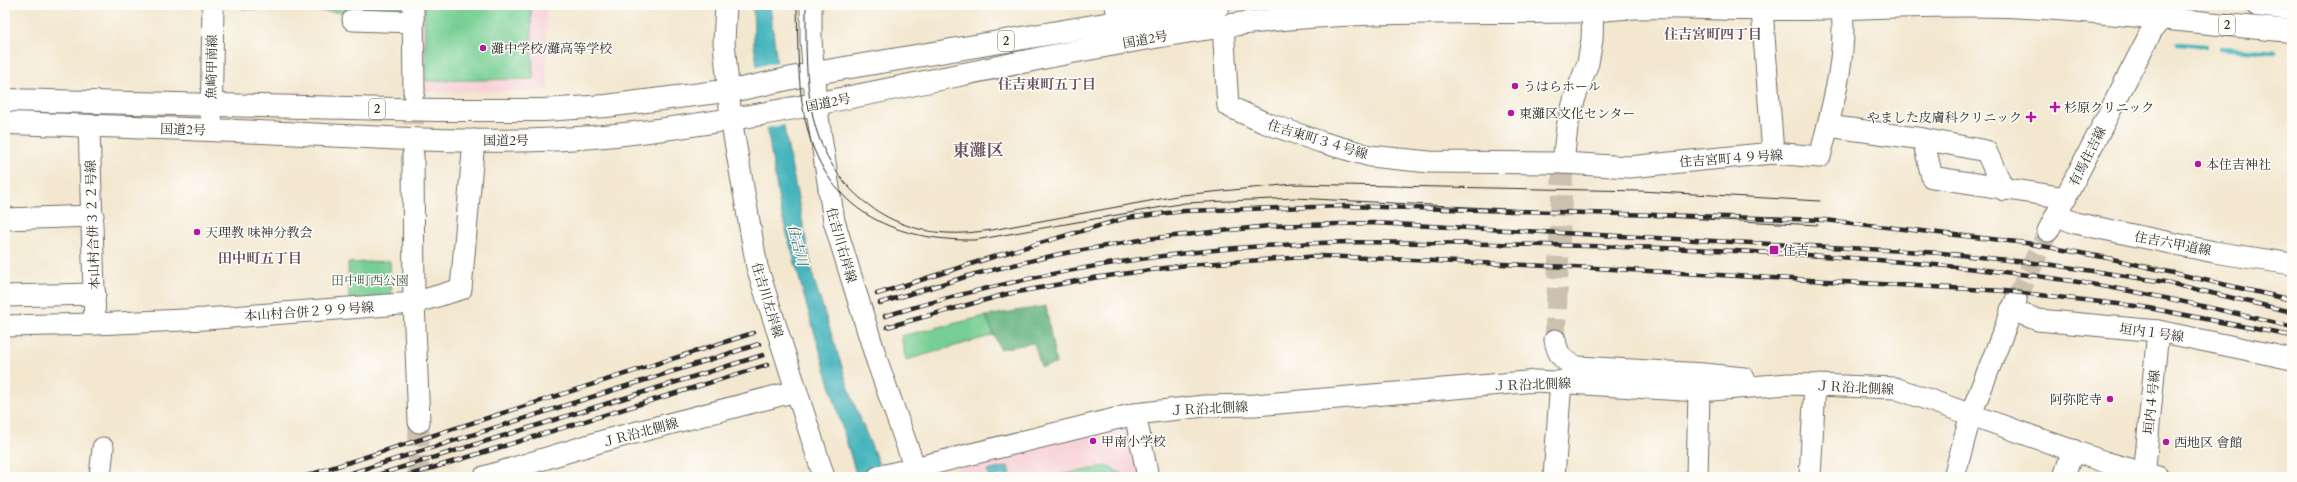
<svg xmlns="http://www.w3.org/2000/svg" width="2297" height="482" font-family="Cardo,'Noto Serif JP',serif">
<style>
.built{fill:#f7cfd5}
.green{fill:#76ce93;stroke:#507c5f}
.forest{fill:#60b17d;stroke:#466e54}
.water{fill:#44b4bc;stroke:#387074}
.pier{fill:#f3e7cf}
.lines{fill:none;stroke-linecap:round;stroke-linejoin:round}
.stream{stroke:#44b4bc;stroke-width:4.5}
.minor-tunnel{stroke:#cbc1ae;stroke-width:21;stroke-dasharray:21 10;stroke-linecap:butt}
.minor-casing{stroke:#716d64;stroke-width:23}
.highway-casing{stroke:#716d64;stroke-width:24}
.minor{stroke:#fff;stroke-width:21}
.highway{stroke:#fff;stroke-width:22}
.tram{stroke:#2b2b2b;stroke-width:1}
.rail-casing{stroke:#2b2b2b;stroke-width:4.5}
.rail{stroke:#fdfcf7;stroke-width:3;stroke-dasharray:9;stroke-linecap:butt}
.poi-dot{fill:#b5179e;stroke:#fdfcf7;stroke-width:1.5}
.labels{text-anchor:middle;stroke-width:3;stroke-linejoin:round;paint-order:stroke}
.shield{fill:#fdfcf7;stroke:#6a6a68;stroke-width:1}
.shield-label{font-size:12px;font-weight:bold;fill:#2b2b2b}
.street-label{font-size:13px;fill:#2b2b2b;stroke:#fdfcf7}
.poi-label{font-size:13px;fill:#2b2b2b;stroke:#fdfcf7;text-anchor:start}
.park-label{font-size:13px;fill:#425c4a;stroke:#fdfcf7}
.neighbourhood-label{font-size:14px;font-weight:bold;fill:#6a5463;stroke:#fdfcf7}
.water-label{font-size:14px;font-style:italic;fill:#356265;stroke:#fdfcf7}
.district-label{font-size:17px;font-weight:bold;fill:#6a5463;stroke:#fdfcf7}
</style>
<rect width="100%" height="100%" fill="#fdfcf7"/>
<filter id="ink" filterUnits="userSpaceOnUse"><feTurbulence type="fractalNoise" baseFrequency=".025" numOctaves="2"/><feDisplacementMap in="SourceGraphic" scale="8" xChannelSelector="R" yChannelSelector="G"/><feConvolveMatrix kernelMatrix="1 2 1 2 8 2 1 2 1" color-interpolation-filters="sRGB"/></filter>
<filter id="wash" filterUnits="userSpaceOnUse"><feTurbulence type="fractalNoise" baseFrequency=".012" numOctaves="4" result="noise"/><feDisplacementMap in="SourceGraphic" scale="16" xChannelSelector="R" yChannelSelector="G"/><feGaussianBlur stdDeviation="0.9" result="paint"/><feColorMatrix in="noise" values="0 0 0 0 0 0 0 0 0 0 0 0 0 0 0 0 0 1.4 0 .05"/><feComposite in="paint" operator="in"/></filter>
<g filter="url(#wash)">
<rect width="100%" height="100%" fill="#f3e7cf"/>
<!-- built -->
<g class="built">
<path d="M419,5H546L548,91L419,92Z"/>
<path d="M1117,425L1131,431L1140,477H939V475L1011,452Z"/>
</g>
<!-- green -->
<g class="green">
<path d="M242,5H403L404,14L242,9Z"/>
<path d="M424,5H531L533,79L426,81Z"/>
<path d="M390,261L392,297L349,299L348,263Z"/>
<path d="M986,316L994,335L906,360L901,336Z"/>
<path d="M1107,466L1128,477H1049Z"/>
</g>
<!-- forest -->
<path class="forest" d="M1046,306L1056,364L1041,367L1034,343L1000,349L986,316Z"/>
<!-- water -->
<g class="water">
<path d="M753,5H770L785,133L814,280L853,401L880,467L856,474L807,307L780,208L754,46Z"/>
<path d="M1008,466L1010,475L989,477L987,471Z"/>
</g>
<!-- pier -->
<path class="pier" d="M778,62L786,125L766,128L756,66Z"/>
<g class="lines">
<!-- stream -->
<g class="stream">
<path d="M2177,44L2205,46"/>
<path d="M2221,48L2274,52"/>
</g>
</g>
</g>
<g filter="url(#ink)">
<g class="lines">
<!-- minor-tunnel -->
<g class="minor-tunnel">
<path d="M413,155L414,92"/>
<path d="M2016,300L2048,231"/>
<path d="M1555,340L1563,163"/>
<path d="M418,477L419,422"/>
</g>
<defs>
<g id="minor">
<path d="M413,5L414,92"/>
<path d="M726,5L724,42L731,119L757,267L824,477"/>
<path d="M811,5V40L816,104L834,221L877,361L918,477"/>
<path d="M1116,5L1120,38"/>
<path d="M1762,10L1773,153"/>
<path d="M353,20L413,22"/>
<path d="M1223,26L1228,106L1263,122L1321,142L1370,156L1429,162L1563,163L1629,167L1773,153L1820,157C1832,108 1847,58 1842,8"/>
<path d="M89,126L95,324"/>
<path d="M1828,126L1923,139"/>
<path d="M211,130L213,5"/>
<path d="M413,155L414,303L419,422"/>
<path d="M1563,163L1567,127L1575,97L1588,63L1592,40L1593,5"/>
<path d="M2004,190L1986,151L1923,139L1932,177L2066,198"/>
<path d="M2056,215L2075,223L2214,252L2292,264"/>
<path d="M5,219L93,216"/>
<path d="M2048,231L2152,30L2173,5"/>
<path d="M5,296L95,294"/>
<path d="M2011,310L2038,320L2158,331L2292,359"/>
<path d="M5,326L95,324L205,319L414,303L461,289L474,140"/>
<path d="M1555,340C1558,356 1563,361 1578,367L1704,374L1744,378"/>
<path d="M1135,414L1148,477"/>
<path d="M100,477L103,448"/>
<path d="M484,477L603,441L796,391"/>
<path d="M878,477L1135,414L1204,406L1255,405L1536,381L1699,391L1788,384L1895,388L2105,462L2158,477"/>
<path d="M1554,477L1561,381"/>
<path d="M1697,477L1699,391"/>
<path d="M1810,477L1815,385"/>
<path d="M1954,477L1971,414L2016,300"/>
<path d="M2064,477L2073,450"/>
<path d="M2144,477L2158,331"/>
</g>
<g id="highway">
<path d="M2257,5L2292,9"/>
<path d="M5,100L437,110H544L606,106L741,89L815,73L1219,5"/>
<path d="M5,123C104,126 203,129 302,134C406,139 511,146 615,135C820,113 1020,55 1224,26C1345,8 1470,14 1592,11C1649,4 1705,9 1761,9C1843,10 1926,3 2008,6C2103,10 2197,23 2292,31"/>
</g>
</defs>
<!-- minor casing -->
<use href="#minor" class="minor-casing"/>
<!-- highway casing -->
<use href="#highway" class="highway-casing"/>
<!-- minor -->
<use href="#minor" class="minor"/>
<!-- highway -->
<use href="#highway" class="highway"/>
<!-- tram -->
<g class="tram">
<path d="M797,5C798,48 797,94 809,135C833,215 899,241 975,240L1185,203L1295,198L1818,225"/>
<path d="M806,5C806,42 805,81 813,117C827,181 879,230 947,233C962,234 977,232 992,230L1182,195L1293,184L1640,191L1820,201"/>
</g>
<defs>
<g id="rail">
<path d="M877,294L999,255L1126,218L1184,211L1345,206L1825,220L2026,243L2108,258L2292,300"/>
<path d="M880,303L975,274L1060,254L1146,239L1269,226L1373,223L1942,253L2053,265L2165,282L2292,312"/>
<path d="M885,316C1034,270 1190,246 1347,242C1580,245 1812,247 2044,277C2127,288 2210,307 2292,327"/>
<path d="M887,327L1007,294L1093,278L1187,265L1321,256L1595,268L2005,291L2144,307L2292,336"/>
<path d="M303,477L753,333"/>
<path d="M339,477L759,344"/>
<path d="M371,477L763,355"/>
<path d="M403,477L767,365"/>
</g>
</defs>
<!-- rail casing -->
<use href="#rail" class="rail-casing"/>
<!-- rail -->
<use href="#rail" class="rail"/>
</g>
</g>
<!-- markers -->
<g class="poi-dot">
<circle cx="483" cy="48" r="4"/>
<circle cx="1515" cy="86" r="4"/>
<path d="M2053 101h4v4h4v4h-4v4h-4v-4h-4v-4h4z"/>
<circle cx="1511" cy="113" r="4"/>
<path d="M2029 111h4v4h4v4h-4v4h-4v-4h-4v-4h4z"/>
<circle cx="2198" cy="164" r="4"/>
<circle cx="197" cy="232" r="4"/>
<rect x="1769" y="245" width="10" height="10" rx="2"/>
<circle cx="2110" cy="399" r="4"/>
<circle cx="1093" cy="441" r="4"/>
<circle cx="2166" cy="442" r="4"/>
</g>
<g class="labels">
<!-- shield labels -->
<g class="shield">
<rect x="2219" y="15" width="16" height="20" rx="3"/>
<rect x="998" y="31" width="16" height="20" rx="3"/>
<rect x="369" y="99" width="16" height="20" rx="3"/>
</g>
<g class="shield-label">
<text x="2227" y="29">2</text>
<text x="1006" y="45">2</text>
<text x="377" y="113">2</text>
</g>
<!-- street labels -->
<g class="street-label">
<text transform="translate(1145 39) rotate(-10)" y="5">国道2号</text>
<text transform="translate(211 67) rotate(-89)" y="5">魚崎甲南線</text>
<text transform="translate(828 102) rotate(-11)" y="5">国道2号</text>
<text transform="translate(183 129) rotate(2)" y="5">国道2号</text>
<text transform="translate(1318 139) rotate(17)" y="5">住吉東町３４号線</text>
<text x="506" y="145">国道2号</text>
<text transform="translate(2087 156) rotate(-63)" y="5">有馬住吉線</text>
<text transform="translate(1731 158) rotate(-4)" y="5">住吉宮町４９号線</text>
<text transform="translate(92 225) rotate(-92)" y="5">本山村合併３２２号線</text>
<text transform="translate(2173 243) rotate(11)" y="5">住吉六甲道線</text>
<text transform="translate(842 245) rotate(74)" y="5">住吉川右岸線</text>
<text transform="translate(768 300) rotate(73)" y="5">住吉川左岸線</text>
<text transform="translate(309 311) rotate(-4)" y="5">本山村合併２９９号線</text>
<text transform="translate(2152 332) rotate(8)" y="5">垣内１号線</text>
<text transform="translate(1532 384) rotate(-2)" y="5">ＪＲ沿北側線</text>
<text transform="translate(1855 387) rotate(3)" y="5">ＪＲ沿北側線</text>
<text transform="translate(2151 402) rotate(-84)" y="5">垣内４号線</text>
<text transform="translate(1209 408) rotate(-3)" y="5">ＪＲ沿北側線</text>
<text transform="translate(640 432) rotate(-15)" y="5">ＪＲ沿北側線</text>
</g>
<!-- poi labels -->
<g class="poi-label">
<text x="491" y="53">灘中学校/灘高等学校</text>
<text x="1523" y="91">うはらホール</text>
<text x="2064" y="112">杉原クリニック</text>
<text x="1519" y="118">東灘区文化センター</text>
<text x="2022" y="122" text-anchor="end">やました皮膚科クリニック</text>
<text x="2206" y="169">本住吉神社</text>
<text x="205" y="237">天理教 味神分教会</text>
<text x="1783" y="255">住吉</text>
<text x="2102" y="404" text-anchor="end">阿弥陀寺</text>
<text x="1101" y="446">甲南小学校</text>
<text x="2174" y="447">西地区 會館</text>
</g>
<!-- park labels -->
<g class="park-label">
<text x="370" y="285">田中町西公園</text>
</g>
<!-- neighbourhood labels -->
<g class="neighbourhood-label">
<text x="1713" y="39">住吉宮町四丁目</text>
<text x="1047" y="89">住吉東町五丁目</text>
<text x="260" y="263">田中町五丁目</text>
</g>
<!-- water labels -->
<g class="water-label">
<text transform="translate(798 245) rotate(76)" y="5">住吉川</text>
</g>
<!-- district labels -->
<g class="district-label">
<text x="978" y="156">東灘区</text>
</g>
</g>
<!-- margin -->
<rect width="2297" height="482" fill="none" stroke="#fdfcf7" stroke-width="20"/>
</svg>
